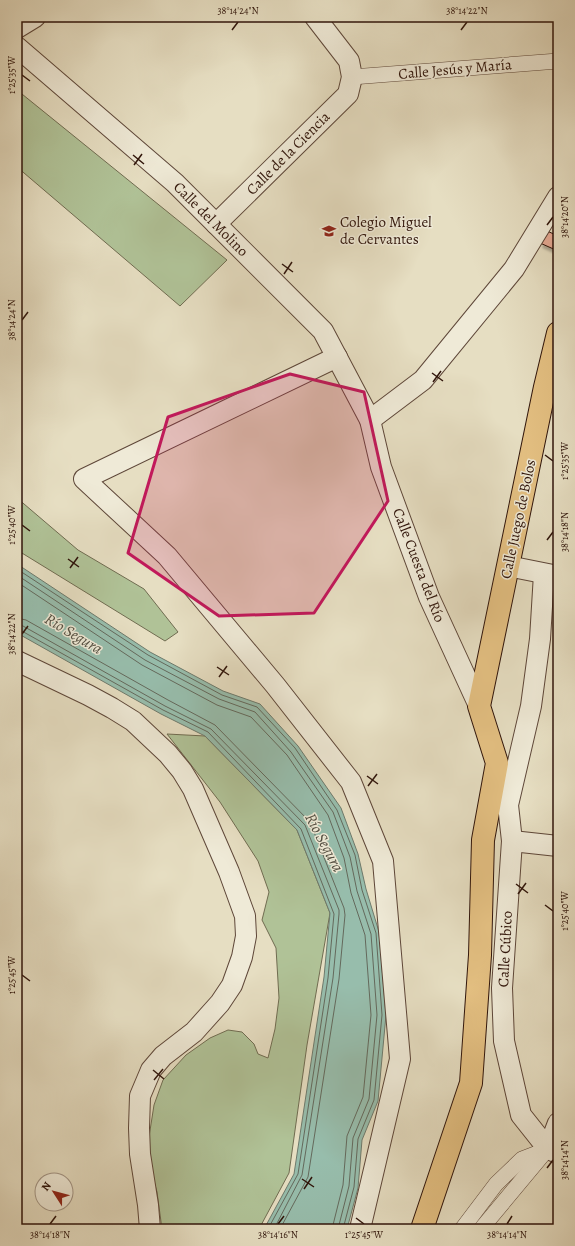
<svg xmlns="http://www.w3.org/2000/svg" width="575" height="1246" font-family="Alegreya,serif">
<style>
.green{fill:#b0c297;stroke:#706c51}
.water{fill:#97bdac;stroke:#6e7a6c}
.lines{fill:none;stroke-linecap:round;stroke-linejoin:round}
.shore{stroke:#64695c;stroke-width:1}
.building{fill:#e4a993;stroke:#30150b;filter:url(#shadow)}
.pedestrian-casing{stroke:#5e4739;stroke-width:16}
.minor-casing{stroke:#5e4739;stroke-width:22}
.primary-casing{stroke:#30150b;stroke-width:24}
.pedestrian{stroke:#efead7;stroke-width:15}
.minor{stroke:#efead7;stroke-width:20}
.primary{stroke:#e3bf81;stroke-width:22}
.marked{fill:#c2185b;fill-opacity:0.2;stroke:#c2185b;stroke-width:3;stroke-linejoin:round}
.ticks{fill:none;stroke:#30150b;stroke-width:1.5}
.labels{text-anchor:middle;stroke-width:3;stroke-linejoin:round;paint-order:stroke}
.street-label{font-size:15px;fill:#30150b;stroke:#efead7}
.poi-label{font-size:15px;fill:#30150b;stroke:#efead7;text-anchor:start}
.water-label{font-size:16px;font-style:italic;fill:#545043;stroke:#efead7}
.neatline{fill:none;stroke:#30150b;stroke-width:1.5}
.ticks-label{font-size:10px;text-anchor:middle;fill:#30150b}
</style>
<defs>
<filter id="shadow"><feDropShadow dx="2.5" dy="4.5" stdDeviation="1" flood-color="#0004"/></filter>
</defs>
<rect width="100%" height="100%" fill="#e6dec2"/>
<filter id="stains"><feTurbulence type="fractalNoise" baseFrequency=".005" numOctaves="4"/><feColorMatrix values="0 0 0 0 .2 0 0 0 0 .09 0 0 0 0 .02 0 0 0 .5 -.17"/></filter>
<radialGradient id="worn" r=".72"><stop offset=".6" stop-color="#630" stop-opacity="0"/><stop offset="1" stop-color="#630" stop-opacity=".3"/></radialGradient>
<!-- green -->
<g class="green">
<path d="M17,90L227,260L180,306L17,167Z"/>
<path d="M17,498L78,550L144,589L178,632L165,641L17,550Z"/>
<path d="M167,734L205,736L297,830L330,913L307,1045L289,1173L259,1229H162L157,1192L150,1167L149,1137L154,1105L163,1080L186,1055L210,1038L228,1030L242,1032L254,1044L258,1054L268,1058L275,1029L279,998L276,948L262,920L269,892L258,861L220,802Z"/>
</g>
<!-- water -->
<path class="water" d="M17,564L150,652L223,691L260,704L298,746L341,808L358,854L366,889L379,932L386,1015L378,1101L362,1140L358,1188L347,1229H264L294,1174L324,977L330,913L297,830L205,736L161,714L17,633Z"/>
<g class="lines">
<!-- shore -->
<g class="shore">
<path d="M17,569L148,655L222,695L257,707L295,748L337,810L355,855L362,890L376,933L382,1015L374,1100L358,1139L354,1187L343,1229"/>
<path d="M17,575L145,660L219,699L255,712L291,752L333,812L350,857L357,891L371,934L377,1015L369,1099L353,1138L349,1186L338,1229"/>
<path d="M17,582L142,665L217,705L251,717L287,755L328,815L344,858L351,893L365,935L371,1015L363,1097L347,1136L343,1185L332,1229"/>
<path d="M17,618L26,620L168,700L215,725L310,822L344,908L345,915L339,979L308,1177L280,1229"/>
<path d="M17,624L23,626L165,706L211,729L305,825L339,910V914L333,978L302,1175L274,1229"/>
<path d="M17,629L20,630L163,710L208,732L301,829L334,914L328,978L298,1174L268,1229"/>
</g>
</g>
<!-- building -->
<path class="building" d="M545,230L558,236V251L540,243Z"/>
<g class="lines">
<defs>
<g id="pedestrian">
<path d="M352,77L558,61"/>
<path d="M462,1229L496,1184L522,1159L548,1149"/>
<path d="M481,1229L546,1151"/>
</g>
<g id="minor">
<path d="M17,28L35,17"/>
<path d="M17,47L175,183L323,331L370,420L381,467L429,597L479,706"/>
<path d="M216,224L348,94L352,77L349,61L315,17"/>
<path d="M337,357L84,479L167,556L275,685L351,782L383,861L400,1059L360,1229"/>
<path d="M370,420L423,380L514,269L558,197"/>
<path d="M508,566L558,576"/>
<path d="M544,574L540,639L531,706L508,805L512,841L502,988L504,1041L521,1115L548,1149L558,1153"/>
<path d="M17,661L88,695L112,708L133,721L168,754L182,771L193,789L229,872L245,916L246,936L242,957L232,985L220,1003L194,1032L163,1056L151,1070L140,1096L139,1128L140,1154L148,1205L150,1229"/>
<path d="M512,841L558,846"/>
<path d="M548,1149L558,1123"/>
</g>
<path id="primary" d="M422,1229L471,1083L480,955L483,840L497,763L479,706L545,387L558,333"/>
</defs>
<!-- pedestrian casing -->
<use href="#pedestrian" class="pedestrian-casing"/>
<!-- minor casing -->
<use href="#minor" class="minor-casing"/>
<!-- primary casing -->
<use href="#primary" class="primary-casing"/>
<!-- pedestrian -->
<use href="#pedestrian" class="pedestrian"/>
<!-- minor -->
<use href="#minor" class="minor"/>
<!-- primary -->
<use href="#primary" class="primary"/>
</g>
<!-- marked area -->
<path class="marked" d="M290,374L364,392L388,501L314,613L219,616L128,553L168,417Z"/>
<!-- ticks -->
<path class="ticks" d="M232,30L238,22M461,30L467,22M22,75L30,81M133,155L144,164M134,165L142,154M547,225L553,217M282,264L293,272M284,274L292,262M22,320L28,312M432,373L443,381M433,382L441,371M545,455L553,461M22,525L30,531M547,540L553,532M68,559L79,567M70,568L78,557M22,634L28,626M217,667L229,675M219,677L227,666M367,776L378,784M368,786L377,774M516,884L528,893M518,894L526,883M545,905L553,911M22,975L30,981M153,1070L164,1079M154,1080L163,1069M547,1168L553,1160M302,1179L314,1187M304,1189L312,1177M356,1218L364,1224M50,1224L56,1216M278,1224L284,1216M507,1224L512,1216"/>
<!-- icons -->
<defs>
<symbol id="school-bare" viewBox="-9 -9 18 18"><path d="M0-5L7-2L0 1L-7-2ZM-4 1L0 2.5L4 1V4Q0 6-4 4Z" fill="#8f2418" stroke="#efead7" stroke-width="2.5" paint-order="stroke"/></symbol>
</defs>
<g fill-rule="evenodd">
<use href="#school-bare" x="319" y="221" width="20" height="20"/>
</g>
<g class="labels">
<!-- street labels -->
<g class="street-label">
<text transform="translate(455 69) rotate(-5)" y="5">Calle Jesús y María</text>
<text transform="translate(288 153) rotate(-45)" y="5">Calle de la Ciencia</text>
<text transform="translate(211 219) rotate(45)" y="5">Calle del Molino</text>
<text transform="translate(518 519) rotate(-78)" y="5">Calle Juego de Bolos</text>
<text transform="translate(419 565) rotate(69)" y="5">Calle Cuesta del Río</text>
<text transform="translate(505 949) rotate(-87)" y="5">Calle Cúbico</text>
</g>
<!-- poi labels -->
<g class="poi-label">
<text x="340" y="227">Colegio Miguel<tspan x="340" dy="17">de Cervantes</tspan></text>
</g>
<!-- water labels -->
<g class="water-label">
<text transform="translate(74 633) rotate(31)" y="6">Río Segura</text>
<text transform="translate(325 842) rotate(62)" y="6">Río Segura</text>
</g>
</g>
<!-- margin -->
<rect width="575" height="1246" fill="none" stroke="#e6dec2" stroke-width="44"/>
<!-- north arrow -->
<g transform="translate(54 1192) rotate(306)"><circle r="19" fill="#efead7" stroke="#a39585"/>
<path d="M0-3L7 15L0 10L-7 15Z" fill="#8f2418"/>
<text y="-6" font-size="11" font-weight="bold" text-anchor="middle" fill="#30150b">N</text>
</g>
<rect x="22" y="22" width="531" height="1202" class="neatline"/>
<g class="ticks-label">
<text x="238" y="14">38°14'24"N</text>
<text x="467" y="14">38°14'22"N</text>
<text transform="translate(11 75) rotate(-90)" y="4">1°25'35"W</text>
<text transform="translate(564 217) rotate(-90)" y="4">38°14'20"N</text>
<text transform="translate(11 320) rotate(-90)" y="4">38°14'24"N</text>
<text transform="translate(564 461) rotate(-90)" y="4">1°25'35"W</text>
<text transform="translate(11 525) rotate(-90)" y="4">1°25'40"W</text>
<text transform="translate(564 532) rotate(-90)" y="4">38°14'18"N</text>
<text transform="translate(11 634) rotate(-90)" y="4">38°14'22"N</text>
<text transform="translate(564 911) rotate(-90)" y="4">1°25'40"W</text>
<text transform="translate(11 975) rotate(-90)" y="4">1°25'45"W</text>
<text transform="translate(564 1160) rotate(-90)" y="4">38°14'14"N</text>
<text x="50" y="1238">38°14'18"N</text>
<text x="278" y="1238">38°14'16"N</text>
<text x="364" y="1238">1°25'45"W</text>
<text x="507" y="1238">38°14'14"N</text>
</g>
<rect width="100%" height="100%" filter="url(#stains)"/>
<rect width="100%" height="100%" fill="url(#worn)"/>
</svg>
